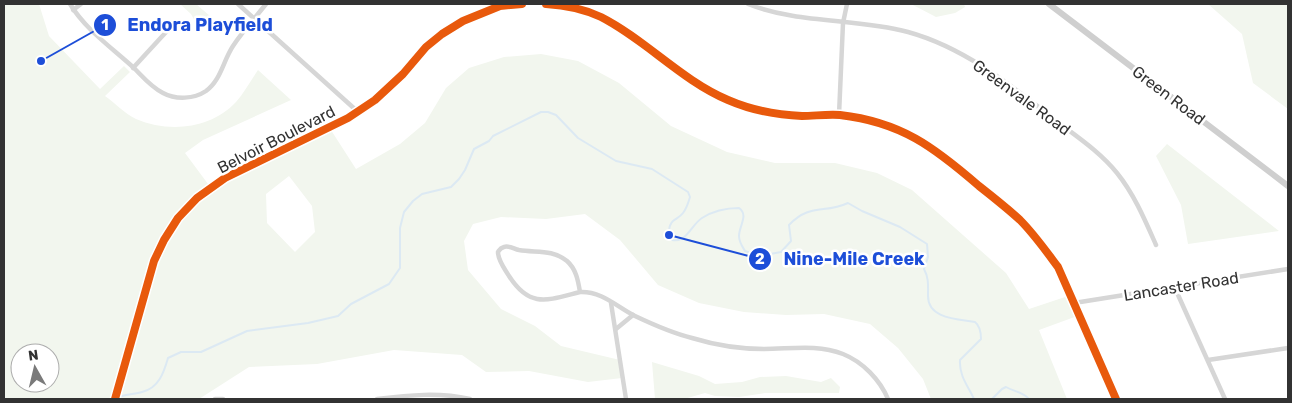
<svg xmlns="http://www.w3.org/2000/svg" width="1292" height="403" font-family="Rubik,sans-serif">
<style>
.green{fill:#f2f6ee;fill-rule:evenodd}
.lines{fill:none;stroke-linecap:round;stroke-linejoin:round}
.stream{stroke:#dce9f3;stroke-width:2}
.street{stroke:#d6d6d6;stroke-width:4.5}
.secondary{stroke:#cfcfcf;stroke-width:6}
.cycleway-casing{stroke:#fff;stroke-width:11}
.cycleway{stroke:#e8590c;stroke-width:8}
.labels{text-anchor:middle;stroke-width:5;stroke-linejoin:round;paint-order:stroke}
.street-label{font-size:16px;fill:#323232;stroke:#fff}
.leader{fill:none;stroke:#1d4ed8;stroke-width:2}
.callout-dot{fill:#1d4ed8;stroke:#fff;stroke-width:2}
.mark-label{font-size:15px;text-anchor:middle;font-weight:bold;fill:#fff}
.callout-label{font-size:18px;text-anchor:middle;font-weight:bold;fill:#1d4ed8;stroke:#fff;stroke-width:5;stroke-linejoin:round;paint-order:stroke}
</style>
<rect width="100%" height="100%" fill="#fff"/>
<!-- green -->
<g class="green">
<path d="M4,4H39L49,36L100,89L124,66L130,72L105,96C115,103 125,114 136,119C169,133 211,129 236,102C244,93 251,80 258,70L291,100L203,140L185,153L211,188L329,127L356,169L400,144L425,123L446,88L469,68L504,57L541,54L578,61L619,83L671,126L727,152L775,163H835L877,173L912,190L1006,273L1029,309L1071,295L1080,315L1039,330L1067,399H931L923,379L898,348L870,324L824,314L786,315L744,312L699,303L658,285L620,240L585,214L546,219L501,217L473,224L464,241L468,270L501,309L535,326L561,346L620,360L622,378L588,382L529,371L486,372L462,355L394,350L317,364L249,367L199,399H4ZM289,176L312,206L315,232L295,252L267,223L266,194ZM20,353H50V383H20Z"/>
<path d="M180,4H196L210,16L199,29L191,14Z"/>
<path d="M900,4H964L965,7L955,13L936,17L913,5Z"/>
<path d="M1208,4H1288V109L1253,83L1242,34Z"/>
<path d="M1167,144L1279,231L1188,244L1181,205L1156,156Z"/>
<path d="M652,362L699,376L715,384L742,382L760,377L786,376L821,382L831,378L840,387L839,393H765L739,397L715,396L705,393L684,399H655Z"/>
</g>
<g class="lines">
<!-- stream -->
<g class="stream">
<path d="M122,396C129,394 136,394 142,392C159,388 164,372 168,358L181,352H201L247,331L308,323L338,316L351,304L389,284L400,268V228L404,212L413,201L422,194L451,187L459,179L465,170L474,149L489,141L493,136L541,112H548L556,115L578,138L616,161L652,169L688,192L690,197C688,203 687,208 683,213C680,217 677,218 673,221C668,226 668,235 672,240C687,243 691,225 702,218C713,211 726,208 739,208C749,215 739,226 739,236C739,242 742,246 745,251L759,256L781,252L791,241L789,225C810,203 824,214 848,203L862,211L900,227L927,244L928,257L924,269C929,278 928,286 928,296C928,319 958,319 975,322C980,326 981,332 981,339L960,360C959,376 968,386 974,399"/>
<path d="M992,399L1002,389L1006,387C1015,392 1023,392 1029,399"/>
</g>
<!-- street -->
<g class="street">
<path d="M70,4C86,30 111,47 134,68C143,77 151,87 163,93C176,100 194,99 206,91C221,80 223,61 233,46C243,31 255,18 266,4"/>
<path d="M238,4L357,111"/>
<path d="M748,4C799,24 855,18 908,32C966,48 1013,87 1059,123C1079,138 1101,153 1117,173C1134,194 1145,220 1156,245"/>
<path d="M73,10L81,4"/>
<path d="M133,68L167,31"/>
<path d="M839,115L843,23L847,4"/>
<path d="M1174,286L1225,399"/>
<path d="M580,292C548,300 530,309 509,276C505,269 498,261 498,252C500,249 500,248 504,247C509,245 514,249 519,250C536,253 552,249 567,261C576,269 578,280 580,292C602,291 617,307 635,316C654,325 672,333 692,338C715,345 740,349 764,349C791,349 817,344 843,354C863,362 880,380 888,399"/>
<path d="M611,303L626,399"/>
<path d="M1074,303L1288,269"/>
<path d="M616,329L633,315"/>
<path d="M1208,360L1288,348"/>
<path d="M215,399H223"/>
<path d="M377,399C409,395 439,392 470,399"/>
</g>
<!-- secondary -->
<g class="secondary">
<path d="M546,4C564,5 584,9 601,17C646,40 681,80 728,100C751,110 777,115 802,116C814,116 827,114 840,115C901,122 934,147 979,186C993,197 1007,208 1020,220C1034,234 1046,251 1058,267L1116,399"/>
<path d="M1049,4L1288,186"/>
<path d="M115,399L154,261L164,240L178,218L197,198L225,178L348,118L375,100L403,74L426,47L442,34L463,21L500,6L522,4"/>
</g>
<defs>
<g id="cycleway">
<path d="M546,4C564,5 584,9 601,17C646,40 681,80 728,100C751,110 777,115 802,116C814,116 827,114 840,115C901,122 934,147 979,186C993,197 1007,208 1020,220C1034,234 1046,251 1058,267L1116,399"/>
<path d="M115,399L154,261L164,240L178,218L197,198L225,178L348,118L375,100L403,74L426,47L442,34L463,21L500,6L522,4"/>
</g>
</defs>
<!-- cycleway casing -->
<use href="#cycleway" class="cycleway-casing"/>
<!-- cycleway -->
<use href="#cycleway" class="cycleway"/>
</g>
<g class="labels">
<!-- street labels -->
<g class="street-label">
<text transform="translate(1169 95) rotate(37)" y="6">Green Road</text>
<text transform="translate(1022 97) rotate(36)" y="6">Greenvale Road</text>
<text transform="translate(276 139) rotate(-27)" y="6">Belvoir Boulevard</text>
<text transform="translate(1181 286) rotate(-9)" y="6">Lancaster Road</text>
</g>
</g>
<!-- callouts -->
<path class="leader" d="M41 61L105 25M669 235L760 259"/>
<g class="callout-dot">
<circle cx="41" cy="61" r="5"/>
<circle cx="669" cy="235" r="5"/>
<circle cx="105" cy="25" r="12"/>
<circle cx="760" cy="259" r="12"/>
</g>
<g class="mark-label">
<text x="105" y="30">1</text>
<text x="760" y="264">2</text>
</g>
<g class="callout-label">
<text x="200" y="31">Endora Playfield</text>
<text x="854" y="265">Nine-Mile Creek</text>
</g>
<!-- border -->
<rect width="1292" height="403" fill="none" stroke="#323232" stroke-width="10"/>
<!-- north arrow -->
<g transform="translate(35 368) rotate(352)"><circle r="24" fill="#ffffff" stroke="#adadad"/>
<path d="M0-4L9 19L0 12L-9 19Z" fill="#7a7a7a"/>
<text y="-8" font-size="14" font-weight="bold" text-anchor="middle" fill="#323232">N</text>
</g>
</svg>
